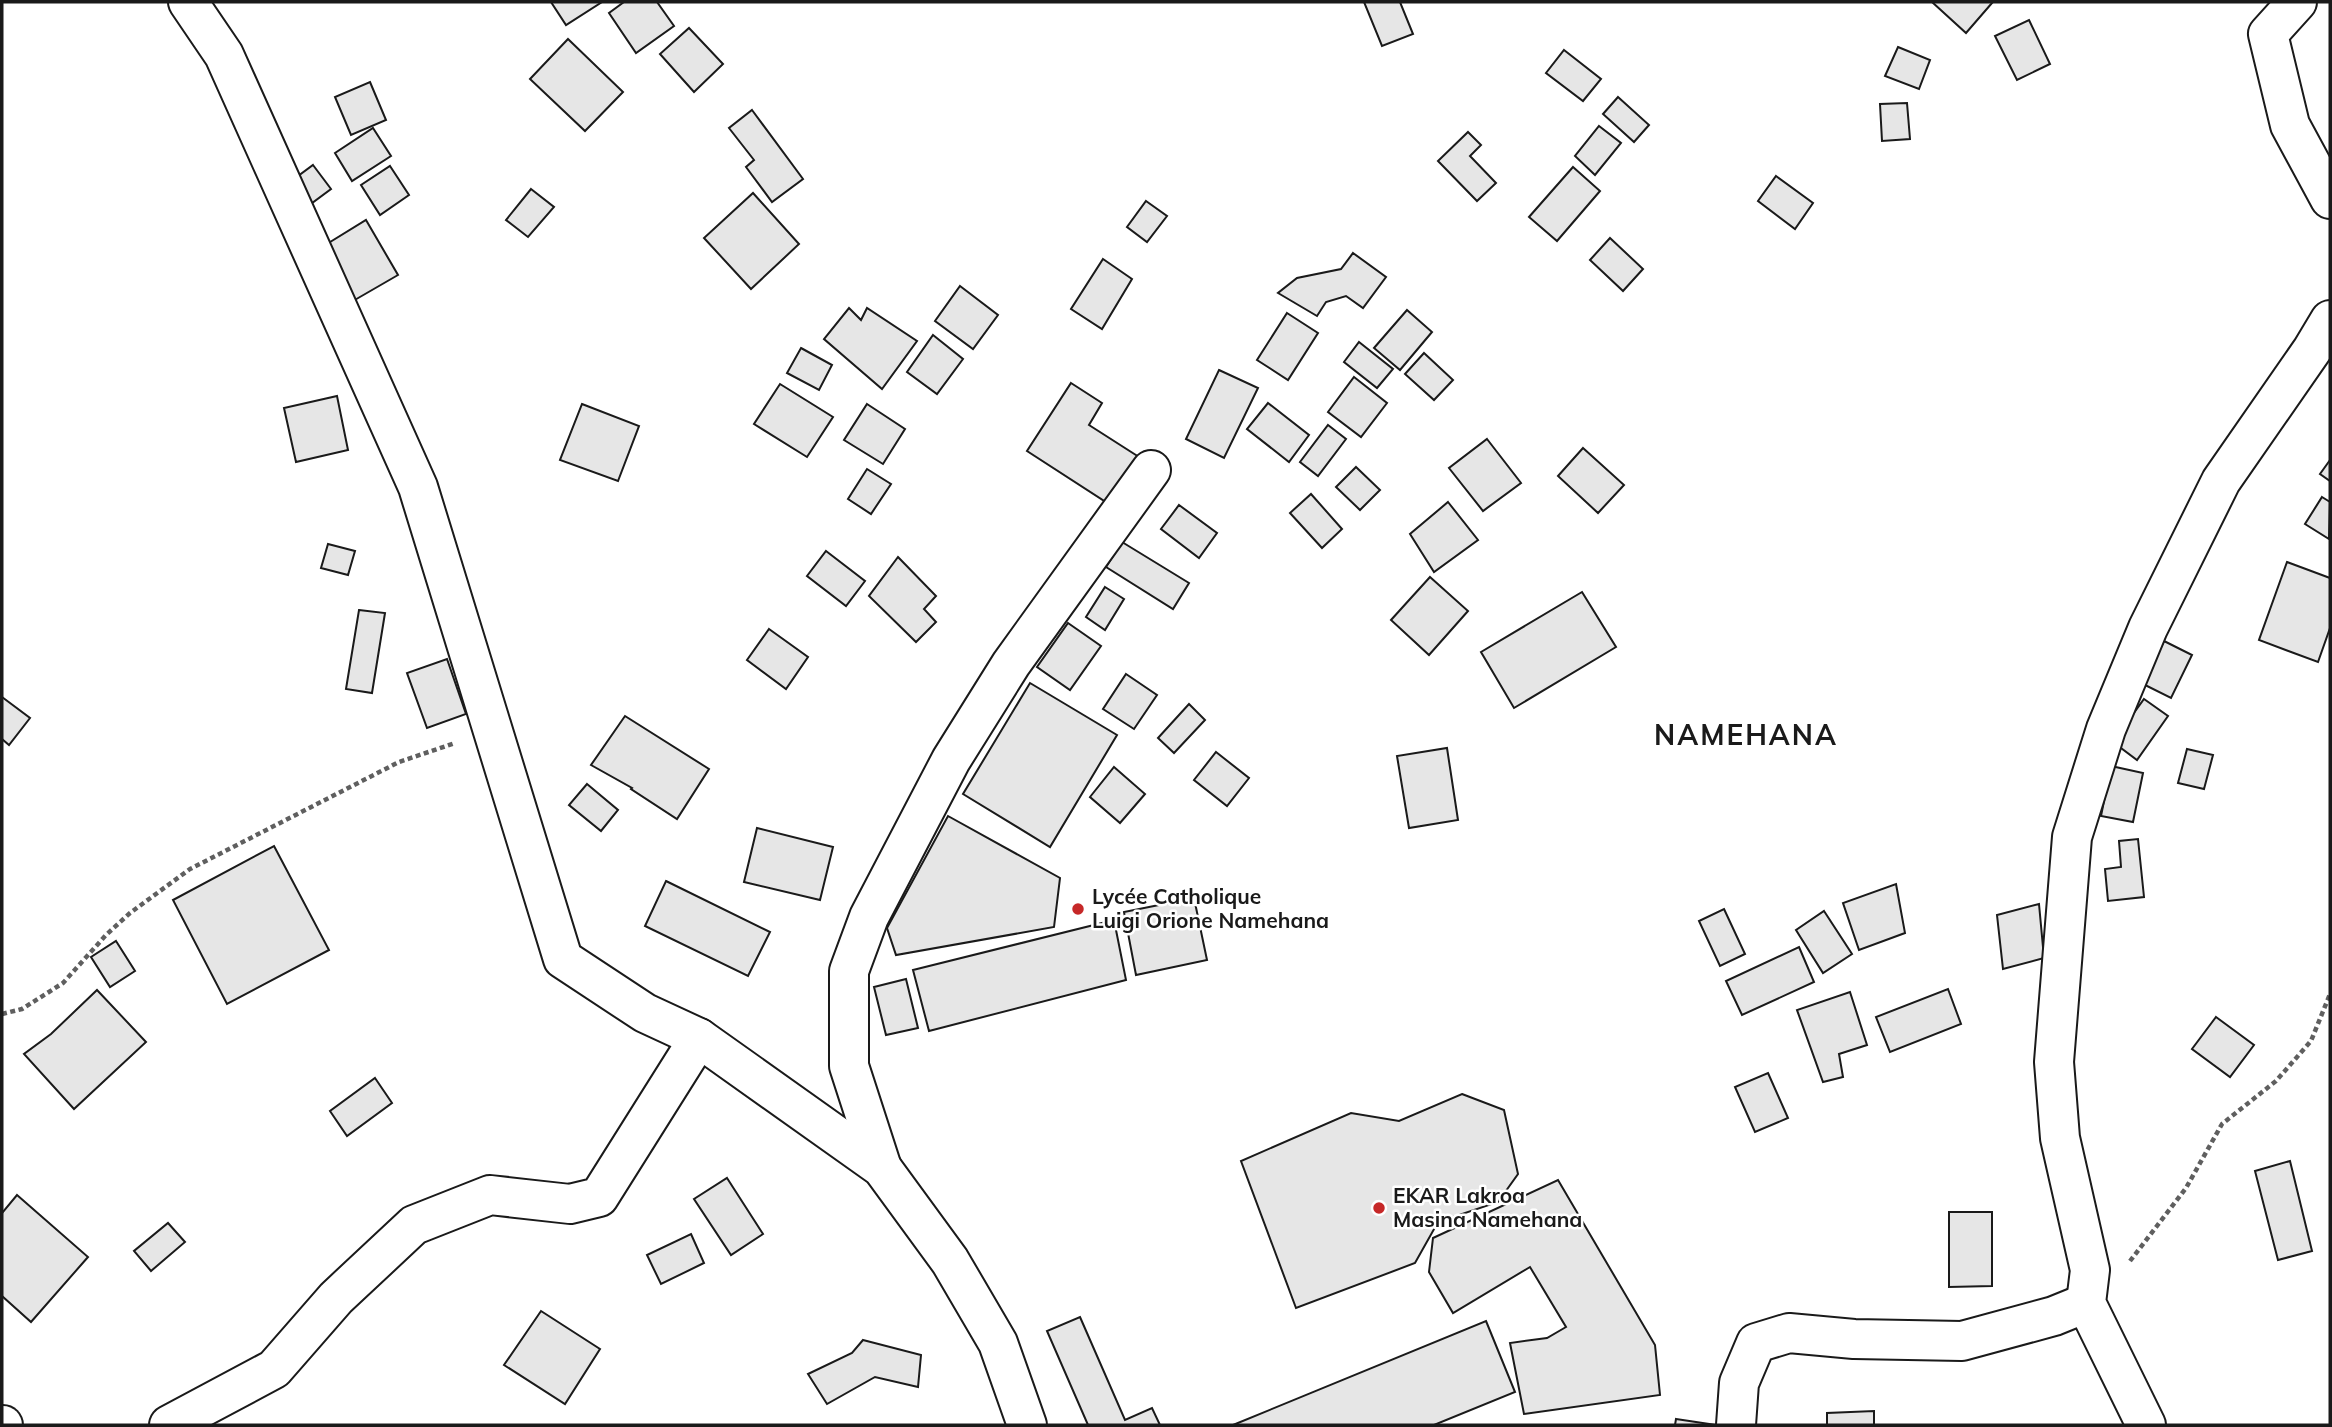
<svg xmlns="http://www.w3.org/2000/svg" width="2332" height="1427" font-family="Mulish,sans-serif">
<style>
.building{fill:#e6e6e6;stroke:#1a1a1a;stroke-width:2}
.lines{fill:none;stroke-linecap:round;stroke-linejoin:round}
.minor-casing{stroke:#1a1a1a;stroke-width:42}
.path{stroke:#5f5f5f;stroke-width:4.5;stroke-dasharray:5 3.5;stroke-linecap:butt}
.minor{stroke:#fff;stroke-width:38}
.poi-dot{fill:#c62828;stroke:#fff;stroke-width:2.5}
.labels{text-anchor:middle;stroke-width:5;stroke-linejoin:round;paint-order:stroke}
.poi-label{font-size:21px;font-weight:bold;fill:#1a1a1a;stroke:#fff;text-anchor:start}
.district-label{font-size:28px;font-weight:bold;letter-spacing:2px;fill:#1a1a1a;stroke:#fff}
</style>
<rect width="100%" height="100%" fill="#fff"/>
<!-- building -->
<g class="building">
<path d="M551,2H602L566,25Z"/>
<path d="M624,2H657L674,26L636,53L609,13Z"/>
<path d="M1364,2H1400L1413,34L1382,46Z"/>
<path d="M1932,2H1991L1992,3L1966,33Z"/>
<path d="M2029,20L2050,64L2017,80L1995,36Z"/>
<path d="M689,28L723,64L694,92L660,54Z"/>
<path d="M568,39L623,92L585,131L530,79Z"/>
<path d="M1898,47L1930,60L1919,89L1885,76Z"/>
<path d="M1564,50L1601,79L1583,101L1546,73Z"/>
<path d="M370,82L386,120L351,135L335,97Z"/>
<path d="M1618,97L1649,125L1634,142L1603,114Z"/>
<path d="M1907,103L1910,139L1882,141L1880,104Z"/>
<path d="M752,110L803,179L772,202L746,167L754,160L729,128Z"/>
<path d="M1599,126L1621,143L1595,175L1575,156Z"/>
<path d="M373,128L391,156L352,181L335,153Z"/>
<path d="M1468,132L1481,145L1470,156L1496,183L1477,201L1438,161Z"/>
<path d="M313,165L331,189L308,206L290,182Z"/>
<path d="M390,166L409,195L380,215L361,185Z"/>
<path d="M1573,167L1600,191L1557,241L1529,217Z"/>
<path d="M1776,176L1813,203L1795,229L1758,201Z"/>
<path d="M531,189L554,207L528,237L506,220Z"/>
<path d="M753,193L799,244L751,289L704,238Z"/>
<path d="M1146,201L1167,216L1147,242L1127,227Z"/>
<path d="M366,220L398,275L353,301L322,247Z"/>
<path d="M1610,238L1643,269L1623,291L1590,260Z"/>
<path d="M1353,253L1386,277L1363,308L1346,296L1326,302L1317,316L1278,293L1297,278L1341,269Z"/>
<path d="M1103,259L1132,279L1102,329L1071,309Z"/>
<path d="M960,286L998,315L973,349L935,321Z"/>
<path d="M849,308L861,320L867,308L917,341L882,389L824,339Z"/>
<path d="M1407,310L1432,332L1400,370L1374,348Z"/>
<path d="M1287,313L1318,333L1288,380L1257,360Z"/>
<path d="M933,335L963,359L937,394L907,372Z"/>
<path d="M1359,342L1393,369L1377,388L1344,362Z"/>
<path d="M801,348L832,365L819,390L787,373Z"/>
<path d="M1424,353L1453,380L1434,400L1405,374Z"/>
<path d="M1219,370L1258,388L1224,458L1186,439Z"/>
<path d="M1354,377L1387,403L1361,437L1328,412Z"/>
<path d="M1071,383L1102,403L1089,425L1139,457L1109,504L1027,451Z"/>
<path d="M780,384L833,417L807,457L754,424Z"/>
<path d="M337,396L348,450L296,462L284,408Z"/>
<path d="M1268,403L1309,435L1289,462L1247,429Z"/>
<path d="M582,404L639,426L618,481L560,460Z"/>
<path d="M867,404L905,429L883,464L844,440Z"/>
<path d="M1328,425L1346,439L1318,476L1300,462Z"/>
<path d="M1487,439L1521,483L1483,511L1449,468Z"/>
<path d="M1583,448L1624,485L1598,513L1558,476Z"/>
<path d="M2330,460V481L2320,474Z"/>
<path d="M1356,467L1380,490L1360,510L1336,487Z"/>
<path d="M867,469L891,484L871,514L848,499Z"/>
<path d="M1311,494L1342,529L1322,548L1290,513Z"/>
<path d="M2322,497L2330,502L2329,539L2305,524Z"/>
<path d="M1448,502L1478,540L1434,572L1410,534Z"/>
<path d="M1179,505L1217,533L1199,558L1161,529Z"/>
<path d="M1122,542L1189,583L1173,609L1106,567Z"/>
<path d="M328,544L355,551L348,575L321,568Z"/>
<path d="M826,551L865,581L846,606L807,576Z"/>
<path d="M898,557L936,596L924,609L936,622L916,642L869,596Z"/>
<path d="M2287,562L2330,578V628L2318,662L2259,640Z"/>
<path d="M1430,577L1468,611L1429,655L1391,620Z"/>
<path d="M1105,587L1124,599L1105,630L1086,617Z"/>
<path d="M1582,592L1616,647L1514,708L1481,652Z"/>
<path d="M359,610L385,613L372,693L346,689Z"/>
<path d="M1068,623L1101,646L1070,690L1037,667Z"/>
<path d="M769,629L808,657L786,689L747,660Z"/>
<path d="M2164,641L2192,655L2171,698L2143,684Z"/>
<path d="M447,659L466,714L427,728L407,673Z"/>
<path d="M1126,674L1157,695L1134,729L1103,709Z"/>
<path d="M1030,683L1117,735L1050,847L963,794Z"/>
<path d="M2,697L30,718L9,745L2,739Z"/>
<path d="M2144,699L2168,716L2137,760L2113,742Z"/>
<path d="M1189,704L1205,720L1174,753L1158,738Z"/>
<path d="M625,716L709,769L677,819L631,789L632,788L591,765Z"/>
<path d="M1447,748L1458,820L1409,828L1397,756Z"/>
<path d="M2187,749L2213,755L2204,789L2178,783Z"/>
<path d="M1216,752L1249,778L1227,806L1194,780Z"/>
<path d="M2111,766L2143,773L2133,822L2101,816Z"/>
<path d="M1114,767L1145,794L1120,823L1090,797Z"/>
<path d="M587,784L618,810L601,831L569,805Z"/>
<path d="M948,816L1060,878L1054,927L896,955L887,928Z"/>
<path d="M757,828L833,847L820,900L744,882Z"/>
<path d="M2138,839L2144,897L2108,901L2105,869L2121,867L2119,841Z"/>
<path d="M274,846L329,950L227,1004L173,900Z"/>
<path d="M666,881L770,932L748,976L645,926Z"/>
<path d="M1896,884L1905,933L1859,950L1843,903Z"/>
<path d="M1194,898L1207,960L1136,975L1124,912Z"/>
<path d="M2039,904L2044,958L2003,969L1997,915Z"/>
<path d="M1724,909L1745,954L1720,966L1699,921Z"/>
<path d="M1824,911L1852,954L1823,973L1796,930Z"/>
<path d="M1114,920L1126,980L929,1031L913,970Z"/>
<path d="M116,941L135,971L110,987L91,957Z"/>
<path d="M1799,947L1814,982L1742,1015L1726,981Z"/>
<path d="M906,979L918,1028L886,1035L874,987Z"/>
<path d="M1948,989L1961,1024L1890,1052L1876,1017Z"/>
<path d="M97,990L146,1042L74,1109L24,1054L51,1034Z"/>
<path d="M1850,992L1867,1045L1839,1054L1843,1077L1823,1082L1797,1010Z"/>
<path d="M2216,1017L2254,1045L2230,1077L2192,1049Z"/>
<path d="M1768,1073L1788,1118L1755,1132L1735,1087Z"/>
<path d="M375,1078L392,1103L347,1136L330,1111Z"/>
<path d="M1462,1094L1504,1110L1518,1174L1498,1202L1438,1222L1415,1263L1296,1308L1241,1161L1351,1113L1399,1121Z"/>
<path d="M2290,1161L2312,1251L2278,1260L2255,1171Z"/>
<path d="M727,1178L763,1234L731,1255L694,1199Z"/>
<path d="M1558,1180L1655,1345L1660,1395L1524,1414L1510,1343L1547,1338L1566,1327L1530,1267L1453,1313L1429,1272L1433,1238Z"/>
<path d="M17,1195L88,1257L31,1322L2,1296V1213Z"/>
<path d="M1949,1212H1992V1286L1949,1287Z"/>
<path d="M168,1223L185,1242L151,1271L134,1251Z"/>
<path d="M691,1234L704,1263L661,1284L647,1255Z"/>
<path d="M541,1311L600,1349L565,1404L504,1365Z"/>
<path d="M1080,1317L1125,1420L1152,1408L1160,1425H1088L1047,1331Z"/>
<path d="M1486,1321L1515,1392L1434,1425H1233Z"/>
<path d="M863,1340L921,1355L918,1387L875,1377L827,1404L808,1374L852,1353Z"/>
<path d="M1874,1411V1425H1827V1413Z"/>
<path d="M1676,1419L1716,1425H1675Z"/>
</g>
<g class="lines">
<defs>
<g id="minor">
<path d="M188,2L224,55L418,487L563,959L645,1013L699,1038L882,1168L950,1261L998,1343L1027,1425"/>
<path d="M2297,2L2268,34L2290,125L2330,199"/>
<path d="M882,1168L849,1066V971L869,917L951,760L1011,664L1151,470"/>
<path d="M2,1425H3"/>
<path d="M169,1425L274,1369L336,1298L414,1225L490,1195L570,1204L599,1197L699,1038"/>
<path d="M1736,1425L1739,1383L1756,1343L1789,1333L1854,1339L1962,1341L2054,1316L2086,1303"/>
<path d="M2146,1425L2086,1303L2090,1270L2060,1138L2054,1062L2072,837L2106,729L2148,628L2221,481L2312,350L2330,320"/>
</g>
</defs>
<!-- minor casing -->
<use href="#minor" class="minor-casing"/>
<!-- path -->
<g class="path">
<path d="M2,1014L22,1009L63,983L106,935L130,913L190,869L399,762L455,743"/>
<path d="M2130,1261L2186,1188L2222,1124L2276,1081L2311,1041L2330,994"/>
</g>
<!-- minor -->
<use href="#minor" class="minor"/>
</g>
<!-- markers -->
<g class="poi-dot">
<circle cx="1078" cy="909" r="7"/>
<circle cx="1379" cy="1208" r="7"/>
</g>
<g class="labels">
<!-- poi labels -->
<g class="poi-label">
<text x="1092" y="904">Lycée Catholique<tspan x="1092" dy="24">Luigi Orione Namehana</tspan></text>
<text x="1393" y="1203">EKAR Lakroa<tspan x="1393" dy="24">Masina Namehana</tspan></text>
</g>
<!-- district labels -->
<g class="district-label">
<text x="1746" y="745">NAMEHANA</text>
</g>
</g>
<!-- border -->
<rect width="2332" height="1427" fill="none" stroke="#1a1a1a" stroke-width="7"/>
</svg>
